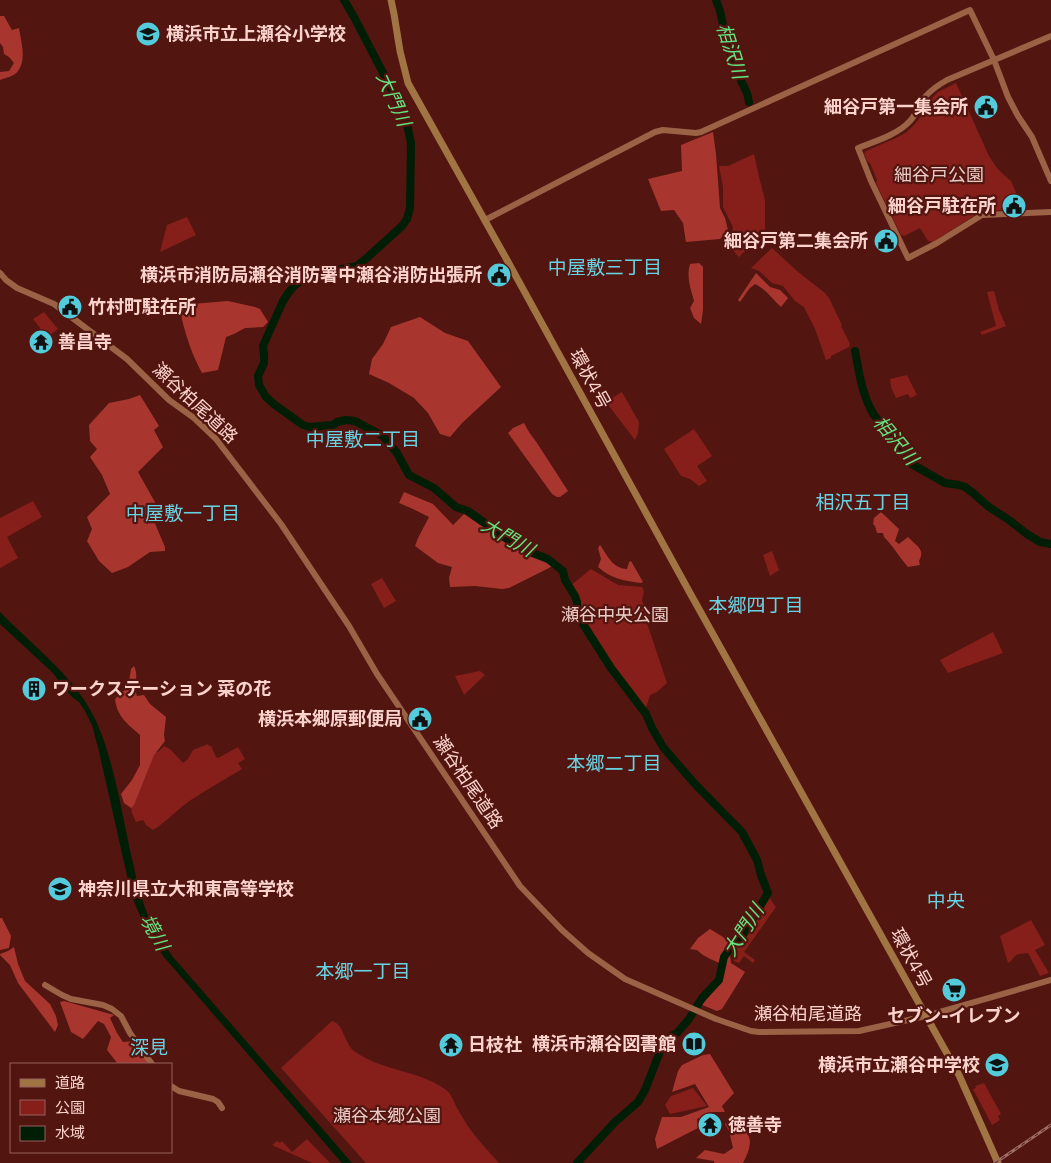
<svg xmlns="http://www.w3.org/2000/svg" width="1051" height="1163" font-family="'IBM Plex Sans','Noto Sans JP',sans-serif">
<style>
.green{fill:#861f1a}
.forest{fill:#a8362e}
.water{fill:#001d05}
.lines{fill:none;stroke-linecap:round;stroke-linejoin:round}
.river{stroke:#001d05;stroke-width:8}
.secondary{stroke:#9b6246;stroke-width:6}
.primary{stroke:#a17443;stroke-width:7}
.rail-casing{stroke:#9f6c67;stroke-width:3}
.rail{stroke:#521510;stroke-width:1;stroke-dasharray:4;stroke-linecap:butt}
.labels{text-anchor:middle;stroke-width:4.5;stroke-linejoin:round;paint-order:stroke}
.poi-label{font-size:18px;font-weight:bold;fill:#fbd3cd;stroke:#521510;text-anchor:start}
.park-label{font-size:18px;fill:#eacbc6;stroke:#521510}
.street-label{font-size:18px;fill:#fbd3cd;stroke:#521510}
.water-label{font-size:19px;font-style:italic;fill:#63e37e;stroke:#521510}
.neighbourhood-label{font-size:19px;fill:#68d2e2;stroke:#521510}
</style>
<rect width="100%" height="100%" fill="#521510"/>
<!-- green -->
<g class="green">
<path d="M956,83L989,156L997,168L1004,175L1011,181L1018,197L1004,198V210L980,212L933,242L928,241L920,228L904,236L901,235L876,183L877,180L870,163L868,162L864,154L866,151L898,137L907,132L915,124L922,115L929,101L938,92Z"/>
<path d="M754,154L760,181L765,200V231L739,257C730,248 731,247 736,235L732,233L733,227L723,207V187L719,166H728Z"/>
<path d="M187,217L196,235L160,252L167,225Z"/>
<path d="M772,248L797,271L825,293L829,298L842,325L841,326L850,344L849,347L831,356V358L826,360L815,329L804,307L795,301L783,286L772,283L759,271L751,268Z"/>
<path d="M994,291L999,310L1006,326L982,335L980,332L996,326L987,292Z"/>
<path d="M44,312L58,329L47,337L33,319Z"/>
<path d="M907,375L917,395L910,398L908,394L896,398L891,387L890,379Z"/>
<path d="M622,392L639,422L638,433L635,440L606,402Z"/>
<path d="M694,429L712,456L697,466L707,481L699,486L690,479L681,476L664,449Z"/>
<path d="M33,501L42,517L7,537L18,558L0,568V518Z"/>
<path d="M772,551L779,570L770,576L763,555Z"/>
<path d="M591,569L618,585L642,587L644,591L642,601L650,617L646,620L667,683L657,692L650,695L645,711L613,667L602,648L584,624L578,612V602L573,590L570,586Z"/>
<path d="M382,578L396,601L384,608L371,584Z"/>
<path d="M993,632L1003,653L948,673L940,660Z"/>
<path d="M480,671L485,675L464,695L455,676Z"/>
<path d="M208,744L209,746H211L216,757L218,758L238,747L245,759L238,763L242,769C226,779 209,788 194,798C179,807 168,821 153,830L146,825L143,820L136,822L132,813L130,800L154,751L158,752L164,746L170,749L183,763L188,759L193,750Z"/>
<path d="M766,893L776,907L744,952L755,960L753,963L744,956L739,963L734,961V955L729,951L750,922Z"/>
<path d="M1031,920L1045,945L1035,950L1049,973L1040,976L1028,953C1024,954 1018,953 1015,956C1012,959 1012,961 1008,963L1000,936Z"/>
<path d="M332,1021C344,1024 344,1043 354,1051C381,1071 418,1070 445,1089C452,1094 454,1102 457,1108C460,1114 464,1119 467,1125C477,1139 488,1151 499,1163H366L281,1068Z"/>
<path d="M984,1083L1001,1114L998,1116L1000,1120L992,1125L973,1089L976,1088L975,1086Z"/>
<path d="M693,1088L707,1106L670,1114L665,1105L671,1096Z"/>
<path d="M307,1139L330,1163H312L272,1145L277,1141L280,1143L282,1141L292,1152Z"/>
</g>
<!-- forest -->
<g class="forest">
<path d="M0,16H4L12,30L19,28C21,41 27,60 18,71C15,76 5,78 0,80V72L9,71L14,63L9,57L4,54L3,47L0,43Z"/>
<path d="M713,132L716,154L720,208L725,218L728,230L720,239L686,242L683,223L674,210L661,211L648,179L682,171L681,145Z"/>
<path d="M699,263L703,267V310L701,324L694,318L690,308L694,301C691,289 686,277 690,264Z"/>
<path d="M756,273L770,287L780,290L788,298L781,307C772,299 766,289 755,284L749,289L740,302L738,300Z"/>
<path d="M228,301L255,307L260,309L268,322L263,327L245,328L234,334L226,337L218,370L202,373C191,353 185,333 180,311L192,304Z"/>
<path d="M420,317L445,333L468,341L501,387L462,423L450,437L440,434L428,413L414,398L389,383L369,374L372,359L383,344L391,327Z"/>
<path d="M140,395L159,426L154,430L163,447L138,472L156,504L151,514L165,547V551L150,552L128,567L112,573L99,561L87,541L92,529L87,517L110,494L102,475L90,457L97,449L90,441L89,425L109,403L129,399Z"/>
<path d="M524,423L529,432L537,443L568,491L560,497H557L552,494L508,433L513,428Z"/>
<path d="M404,492L433,504L453,525L464,514L514,548L555,564L549,568L509,588L502,589L475,586L450,587L449,578L452,567L438,563L415,546L418,538L429,517L413,509L399,503Z"/>
<path d="M881,512L899,529L895,541L899,544L908,537C916,546 926,549 919,561L920,565L908,567C900,558 893,546 884,537L883,533H877L875,526L873,524L874,518Z"/>
<path d="M600,545C608,556 612,568 627,569L629,562L631,561L643,582L641,583C625,581 611,579 598,567L601,559L598,548Z"/>
<path d="M134,666C137,671 137,682 134,687L137,696L144,695L150,704L166,717L164,735L165,741L154,755L134,805L131,808L124,803L121,794L132,780L140,765V735C128,724 117,717 115,699L128,687L131,669Z"/>
<path d="M0,918H2L11,936L9,948L0,950Z"/>
<path d="M710,929L731,942L724,950L730,956L731,963L745,972L722,1009L717,1011L702,1005C712,993 723,981 726,965C716,962 704,957 697,950L690,949L698,938Z"/>
<path d="M14,947L18,964L25,981L50,1004L56,1016L58,1025L55,1032L18,983L10,965L0,955V954L8,951Z"/>
<path d="M64,1001L114,1015L110,1018L117,1033L123,1042L134,1041L149,1064H118L107,1050L111,1037L104,1024L98,1021L83,1039L71,1032L60,1002Z"/>
<path d="M710,1054L734,1093L722,1106L725,1112H711L697,1119L698,1128L657,1149L655,1139L662,1117H681L709,1107L695,1084L672,1092L678,1071L682,1065L703,1055Z"/>
<path d="M734,1117C751,1135 755,1140 743,1163H714V1161L696,1158L705,1150L724,1154L733,1148L729,1131L725,1124Z"/>
</g>
<!-- water -->
<path class="water" d="M0,612C33,646 78,679 97,723C115,765 122,815 132,859C137,880 141,902 151,921C157,934 165,945 173,957L352,1163H342L164,957C150,937 139,916 131,893L98,747L92,725L85,711L79,702L71,696L52,672L0,624Z"/>
<g class="lines">
<!-- river -->
<g class="river">
<path d="M344,0L354,17L405,115L411,143L410,208L407,219L402,226L368,257L357,266L317,274L304,279L295,285L289,292L283,301L263,346L264,355V363L258,376L259,385L266,397L275,405L303,425L310,427L333,425L337,422L346,420L355,421L383,436L397,453L409,475L434,488L456,507L468,511L511,542L530,552L548,559L563,571L565,580L575,596L577,602L578,613L583,624L611,668L646,714L652,728L663,747L694,783L742,832L757,860L761,875L768,893L743,935L735,941L724,957L719,980L702,998L689,1019L677,1033L671,1036L661,1049L645,1090L638,1102L615,1122L577,1163"/>
<path d="M716,0L720,11L723,25L736,70L747,93L749,102"/>
<path d="M855,351C859,372 862,396 874,415L905,451L910,463L945,483L959,485L965,487L973,493L989,507L1009,520L1027,534L1040,542L1051,544"/>
</g>
<!-- secondary -->
<g class="secondary">
<path d="M1051,36L947,80C938,85 931,90 925,97C920,105 916,114 910,121C897,135 876,141 858,148L871,181L908,258L937,243L982,215L1051,212"/>
<path d="M485,220L655,132L663,130L696,133L701,132L970,10L994,60L1008,97L1018,116L1032,137L1051,181"/>
<path d="M0,273L6,280L17,288L54,304L127,359L169,400L194,418L216,439L281,524L349,626L377,674L520,886L562,930L588,953L625,979L716,1019L751,1031L759,1032L859,1031L926,1016L1051,980"/>
<path d="M45,985L62,995L71,999L103,1005L112,1009L121,1016L130,1033L152,1064"/>
<path d="M171,1086L179,1091L213,1099L218,1102L222,1108"/>
</g>
<!-- primary -->
<path class="primary" d="M391,0L394,14L400,51L408,83L507,260L690,593L959,1075L998,1163"/>
<defs>
<path id="rail" d="M995,1163L1051,1125"/>
</defs>
<!-- rail casing -->
<use href="#rail" class="rail-casing"/>
<!-- rail -->
<use href="#rail" class="rail"/>
</g>
<!-- icons -->
<defs>
<symbol id="school-disc" viewBox="-11 -11 22 22"><circle r="9.5" fill="#53cbdb" stroke="#521510"/><path d="M0-5L7-2L0 1L-7-2ZM-4 1L0 2.5L4 1V4Q0 6-4 4Z" fill="#111"/></symbol>
<symbol id="civic-disc" viewBox="-11 -11 22 22"><circle r="9.5" fill="#53cbdb" stroke="#521510"/><path d="M-.6-6.5H3V-4.5H.6V-3L4-1V1h2V6H-6V1h2V-1L-.6-3ZM-1.2 2.5V6h2.4V2.5Z" fill="#111"/></symbol>
<symbol id="temple-disc" viewBox="-11 -11 22 22"><circle r="9.5" fill="#53cbdb" stroke="#521510"/><path d="M0-6L5-2H3V0L6.5 2.5H4V6H1.5V3h-3V6H-4V2.5H-6.5L-3 0V-2H-5Z" fill="#111"/></symbol>
<symbol id="building-disc" viewBox="-11 -11 22 22"><circle r="9.5" fill="#53cbdb" stroke="#521510"/><path d="M-4-6H4V6H1V3H-1V6H-4ZM-2.5-4.3h1.7v1.8h-1.7ZM.8-4.3h1.7v1.8H.8ZM-2.5-1h1.7V.8h-1.7ZM.8-1h1.7V.8H.8Z" fill="#111"/></symbol>
<symbol id="supermarket-disc" viewBox="-11 -11 22 22"><circle r="9.5" fill="#53cbdb" stroke="#521510"/><path d="M-6-5.5h2.5l.6 2H6L4.5 2H-2.5L-4.4-4H-6ZM-1.5 3.2a1.3 1.3 0 1 0 .1 0ZM3 3.2a1.3 1.3 0 1 0 .1 0Z" fill="#111"/></symbol>
<symbol id="library-disc" viewBox="-11 -11 22 22"><circle r="9.5" fill="#53cbdb" stroke="#521510"/><path d="M-6-4Q-3-5.5-.7-3.5V5Q-3 3-6 4ZM6-4Q3-5.5 .7-3.5V5Q3 3 6 4Z" fill="#111"/></symbol>
</defs>
<g fill-rule="evenodd">
<use href="#school-disc" x="134" y="20" width="28" height="28"/>
<use href="#civic-disc" x="972" y="93" width="28" height="28"/>
<use href="#civic-disc" x="1000" y="192" width="28" height="28"/>
<use href="#civic-disc" x="872" y="227" width="28" height="28"/>
<use href="#civic-disc" x="485" y="261" width="28" height="28"/>
<use href="#civic-disc" x="56" y="293" width="28" height="28"/>
<use href="#temple-disc" x="27" y="328" width="28" height="28"/>
<use href="#building-disc" x="20" y="675" width="28" height="28"/>
<use href="#civic-disc" x="406" y="705" width="28" height="28"/>
<use href="#school-disc" x="46" y="875" width="28" height="28"/>
<use href="#supermarket-disc" x="940" y="976" width="28" height="28"/>
<use href="#library-disc" x="680" y="1030" width="28" height="28"/>
<use href="#temple-disc" x="437" y="1031" width="28" height="28"/>
<use href="#school-disc" x="983" y="1051" width="28" height="28"/>
<use href="#temple-disc" x="696" y="1111" width="28" height="28"/>
</g>
<g class="labels">
<!-- poi labels -->
<g class="poi-label">
<text x="166" y="40">横浜市立上瀬谷小学校</text>
<text x="968" y="113" text-anchor="end">細谷戸第一集会所</text>
<text x="996" y="212" text-anchor="end">細谷戸駐在所</text>
<text x="868" y="247" text-anchor="end">細谷戸第二集会所</text>
<text x="482" y="281" text-anchor="end">横浜市消防局瀬谷消防署中瀬谷消防出張所</text>
<text x="88" y="313">竹村町駐在所</text>
<text x="58" y="348">善昌寺</text>
<text x="52" y="695">ワークステーション 菜の花</text>
<text x="402" y="725" text-anchor="end">横浜本郷原郵便局</text>
<text x="78" y="895">神奈川県立大和東高等学校</text>
<text x="954" y="1022" text-anchor="middle">セブン-イレブン</text>
<text x="676" y="1050" text-anchor="end">横浜市瀬谷図書館</text>
<text x="468" y="1051">日枝社</text>
<text x="980" y="1071" text-anchor="end">横浜市立瀬谷中学校</text>
<text x="728" y="1131">徳善寺</text>
</g>
<!-- park labels -->
<g class="park-label">
<text x="939" y="181">細谷戸公園</text>
<text x="615" y="621">瀬谷中央公園</text>
<text x="387" y="1122">瀬谷本郷公園</text>
</g>
<!-- street labels -->
<g class="street-label">
<text transform="translate(590 379) rotate(61)" y="6">環状4号</text>
<text transform="translate(195 403) rotate(43)" y="6">瀬谷柏尾道路</text>
<text transform="translate(468 782) rotate(56)" y="6">瀬谷柏尾道路</text>
<text transform="translate(911 958) rotate(61)" y="6">環状4号</text>
<text x="808" y="1020">瀬谷柏尾道路</text>
</g>
<!-- water labels -->
<g class="water-label">
<text transform="translate(732 51) rotate(72)" y="7">相沢川</text>
<text transform="translate(394 99) rotate(66)" y="7">大門川</text>
<text transform="translate(896 440) rotate(50)" y="7">相沢川</text>
<text transform="translate(508 537) rotate(30)" y="7">大門川</text>
<text transform="translate(743 930) rotate(-57)" y="7">大門川</text>
<text transform="translate(155 932) rotate(61)" y="7">境川</text>
</g>
<!-- neighbourhood labels -->
<g class="neighbourhood-label">
<text x="605" y="274">中屋敷三丁目</text>
<text x="363" y="446">中屋敷二丁目</text>
<text x="863" y="509">相沢五丁目</text>
<text x="183" y="520">中屋敷一丁目</text>
<text x="756" y="612">本郷四丁目</text>
<text x="614" y="770">本郷二丁目</text>
<text x="946" y="907">中央</text>
<text x="363" y="978">本郷一丁目</text>
<text x="149" y="1054">深見</text>
</g>
</g>
<!-- legend -->
<rect x="10" y="1063" width="162" height="90" fill="#521510" stroke="#96615c"/>
<rect x="20" y="1079" width="25" height="8" fill="#a17443" stroke="#96615c"/>
<text x="55" y="1088" font-size="15" fill="#fbd3cd">道路</text>
<rect x="20" y="1100" width="25" height="15" fill="#861f1a" stroke="#96615c"/>
<text x="55" y="1113" font-size="15" fill="#fbd3cd">公園</text>
<rect x="20" y="1126" width="25" height="15" fill="#001d05" stroke="#96615c"/>
<text x="55" y="1138" font-size="15" fill="#fbd3cd">水域</text>
</svg>
